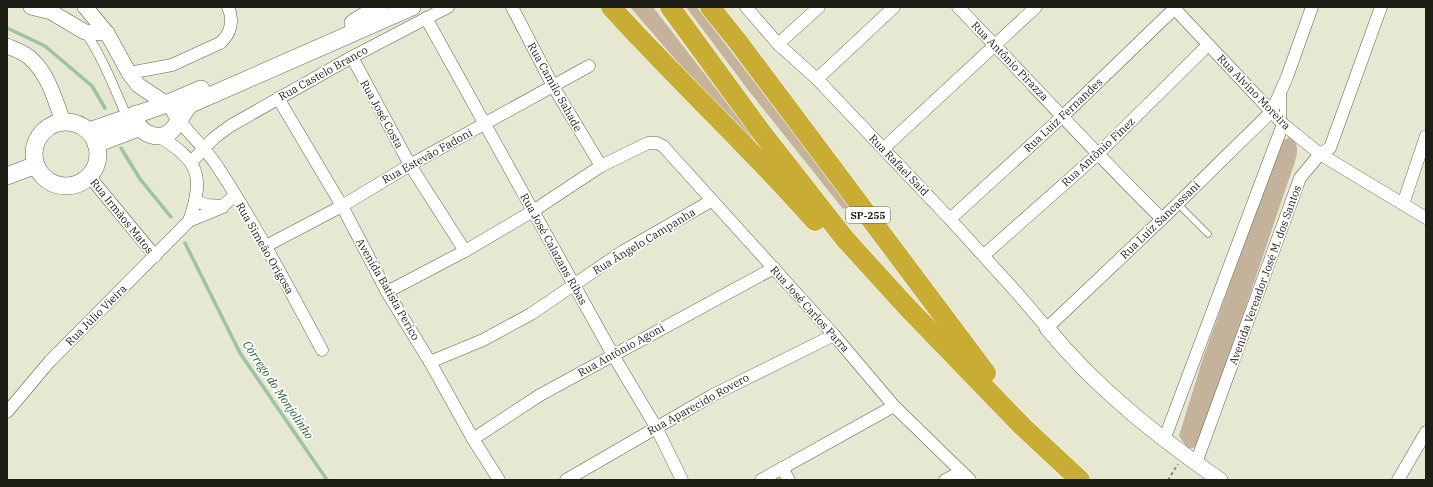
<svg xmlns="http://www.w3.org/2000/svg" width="1433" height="487" font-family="'IBM Plex Serif',serif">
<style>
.green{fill:#c4b29a}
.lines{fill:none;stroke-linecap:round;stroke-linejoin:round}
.stream{stroke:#9dc3a3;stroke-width:3.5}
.service-casing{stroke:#61634f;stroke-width:7}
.pedestrian-casing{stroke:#61634f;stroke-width:10}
.minor-casing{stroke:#61634f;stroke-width:13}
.tertiary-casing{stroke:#61634f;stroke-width:16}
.secondary-casing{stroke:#61634f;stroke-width:18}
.trunk-casing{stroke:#fff;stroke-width:21}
.path{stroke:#858777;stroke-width:2;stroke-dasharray:3 3;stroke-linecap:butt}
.service{stroke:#fff;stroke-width:6}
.pedestrian{stroke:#fff;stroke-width:9}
.minor{stroke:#fff;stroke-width:12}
.tertiary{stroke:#fff;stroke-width:15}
.secondary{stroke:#fff;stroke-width:17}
.trunk{stroke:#c8ac34;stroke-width:20}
.labels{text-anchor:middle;stroke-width:3.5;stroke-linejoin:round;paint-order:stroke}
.shield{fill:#fff;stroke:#61625c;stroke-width:1}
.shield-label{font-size:10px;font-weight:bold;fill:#1d1e16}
.street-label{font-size:11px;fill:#1d1e16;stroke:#fff}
.water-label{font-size:12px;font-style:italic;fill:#285f35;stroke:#fff}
</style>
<rect width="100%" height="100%" fill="#e6e8d1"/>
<!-- green -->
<g class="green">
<path d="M630,7H653L767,155L700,88Z"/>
<path d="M686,7H697L850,207L843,209L749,91Z"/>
<path d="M1290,137C1303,146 1295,160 1291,173L1203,433L1196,447L1188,449L1179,436L1202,361L1281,142Z"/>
</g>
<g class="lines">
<!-- stream -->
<g class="stream">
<path d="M7,28L45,46L92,86L105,108"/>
<path d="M121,148L140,179L171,217"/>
<path d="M185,243L240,353L327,480"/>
</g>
<defs>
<g id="service">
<path d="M1283,94V122"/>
<path d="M1178,204L1208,234"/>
</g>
<path id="pedestrian" d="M85,32C103,58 114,88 127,117"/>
<g id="minor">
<path d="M512,7L553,86L601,166"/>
<path d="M746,7L778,44L817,79L950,219L1018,294L1047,328L1162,219L1272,111L1287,77L1312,7"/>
<path d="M958,7C1026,77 1092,150 1162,219"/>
<path d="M1173,7L1283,124L1320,154L1426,218"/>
<path d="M426,18L613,355L656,427L682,480"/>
<path d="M778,44L819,7"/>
<path d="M352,57L410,165L465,251"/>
<path d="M129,73L172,65L220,43C231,34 234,20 228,7"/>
<path d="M817,79L894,7"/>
<path d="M278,98L342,206L387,292L430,362L473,439L499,480"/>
<path d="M179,120C192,137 208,151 219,169C257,227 289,289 322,350"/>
<path d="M884,148L1036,7"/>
<path d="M191,162L214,138L230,126L352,57L448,7"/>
<path d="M89,176L155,256"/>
<path d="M196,201L207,205L223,206L235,195"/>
<path d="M1403,204L1426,136"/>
<path d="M950,219L1063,116L1176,7"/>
<path d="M189,221L223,207"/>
<path d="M266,246L342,206L410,165L589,66"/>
<path d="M984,255L1097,155L1208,45"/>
<path d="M387,292L465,251L533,211L601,166L648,143H657L663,146L834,335L894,406L970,480"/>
<path d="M430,362L483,340L531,314L622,252L711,201"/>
<path d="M7,412L50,361L189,221C205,176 199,160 158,136"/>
<path d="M473,439L540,395L774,268"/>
<path d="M1164,440L1283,124"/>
<path d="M1196,463L1300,178L1320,154L1330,148L1381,7"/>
<path d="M782,468L789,480"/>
<path d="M566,480L713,395L834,335"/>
<path d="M761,480L894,406"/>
<path d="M945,480L961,472"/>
<path d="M1398,480L1426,432"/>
</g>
<g id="tertiary">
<path d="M31,7L51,12L85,32L107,33"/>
<path d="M85,7L107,33L129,73L138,85L171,107L179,120"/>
<path d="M7,46C14,49 23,52 29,57C48,73 55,99 63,122"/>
<path d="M1047,328C1096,388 1157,436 1220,480"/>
</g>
<g id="secondary">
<path d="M353,23L379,7"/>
<path d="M136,114C133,130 157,143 170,132C179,125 181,113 191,104L412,7"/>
<circle cx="66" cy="154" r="32"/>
<path d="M89,131L161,106L201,89"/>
<path d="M96,144L138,128"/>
<path d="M7,176L36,165"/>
</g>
<g id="trunk">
<path d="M611,7C677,80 750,147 815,221"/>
<path d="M670,7L762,133L845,239L906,306L1022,426L1080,480"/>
<path d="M710,7L738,42L986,373"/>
</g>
</defs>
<!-- service casing -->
<use href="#service" class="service-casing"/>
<!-- pedestrian casing -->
<use href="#pedestrian" class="pedestrian-casing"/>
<!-- minor casing -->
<use href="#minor" class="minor-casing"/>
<!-- tertiary casing -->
<use href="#tertiary" class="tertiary-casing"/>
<!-- secondary casing -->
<use href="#secondary" class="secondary-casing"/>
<!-- trunk casing -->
<use href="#trunk" class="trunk-casing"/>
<!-- path -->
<path class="path" d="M1168,480L1178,464"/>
<!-- service -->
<use href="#service" class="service"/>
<!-- pedestrian -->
<use href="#pedestrian" class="pedestrian"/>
<!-- minor -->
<use href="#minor" class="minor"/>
<!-- tertiary -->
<use href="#tertiary" class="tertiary"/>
<!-- secondary -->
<use href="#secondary" class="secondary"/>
<!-- trunk -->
<use href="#trunk" class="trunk"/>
</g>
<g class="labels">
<!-- shield labels -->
<rect class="shield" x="846" y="207" width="44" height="16" rx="3"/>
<g class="shield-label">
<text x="868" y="219">SP-255</text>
</g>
<!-- street labels -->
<g class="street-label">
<text transform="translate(1010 61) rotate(46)" y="4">Rua Antônio Pirazza</text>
<text transform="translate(323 73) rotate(-29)" y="4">Rua Castelo Branco</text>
<text transform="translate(555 87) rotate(61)" y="4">Rua Camilo Sahade</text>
<text transform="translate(1254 92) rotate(46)" y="4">Rua Alvino Moreira</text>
<text transform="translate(382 114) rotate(61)" y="4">Rua José Costa</text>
<text transform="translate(1063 115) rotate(-43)" y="4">Rua Luiz Fernandes</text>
<text transform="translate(1098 152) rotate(-43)" y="4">Rua Antônio Finez</text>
<text transform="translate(427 156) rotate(-29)" y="4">Rua Estevão Fadoni</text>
<text transform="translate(899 165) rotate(46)" y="4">Rua Rafael Said</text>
<text transform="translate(122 216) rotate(51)" y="4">Rua Irmãos Matos</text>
<text transform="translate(1160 220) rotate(-44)" y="4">Rua Luiz Sancassani</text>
<text transform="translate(644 241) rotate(-31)" y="4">Rua Ângelo Campanha</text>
<text transform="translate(265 248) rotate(60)" y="4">Rua Simeão Origosa</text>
<text transform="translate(554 249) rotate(61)" y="4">Rua José Calazans Ribas</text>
<text transform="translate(1265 275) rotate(-70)" y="4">Avenida Vereador José M. dos Santos</text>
<text transform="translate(388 289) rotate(60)" y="4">Avenida Batista Perico</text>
<text transform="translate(810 309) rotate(48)" y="4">Rua José Carlos Parra</text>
<text transform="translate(96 315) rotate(-45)" y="4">Rua Júlio Vieira</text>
<text transform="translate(621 350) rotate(-29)" y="4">Rua Antônio Agoni</text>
<text transform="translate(698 404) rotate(-29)" y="4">Rua Aparecido Rovero</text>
</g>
<!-- water labels -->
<g class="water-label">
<text transform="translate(278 390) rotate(56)" y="4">Córrego do Monjolinho</text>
</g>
</g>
<!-- border -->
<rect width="1433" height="487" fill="none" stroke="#1d1e16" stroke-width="16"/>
</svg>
